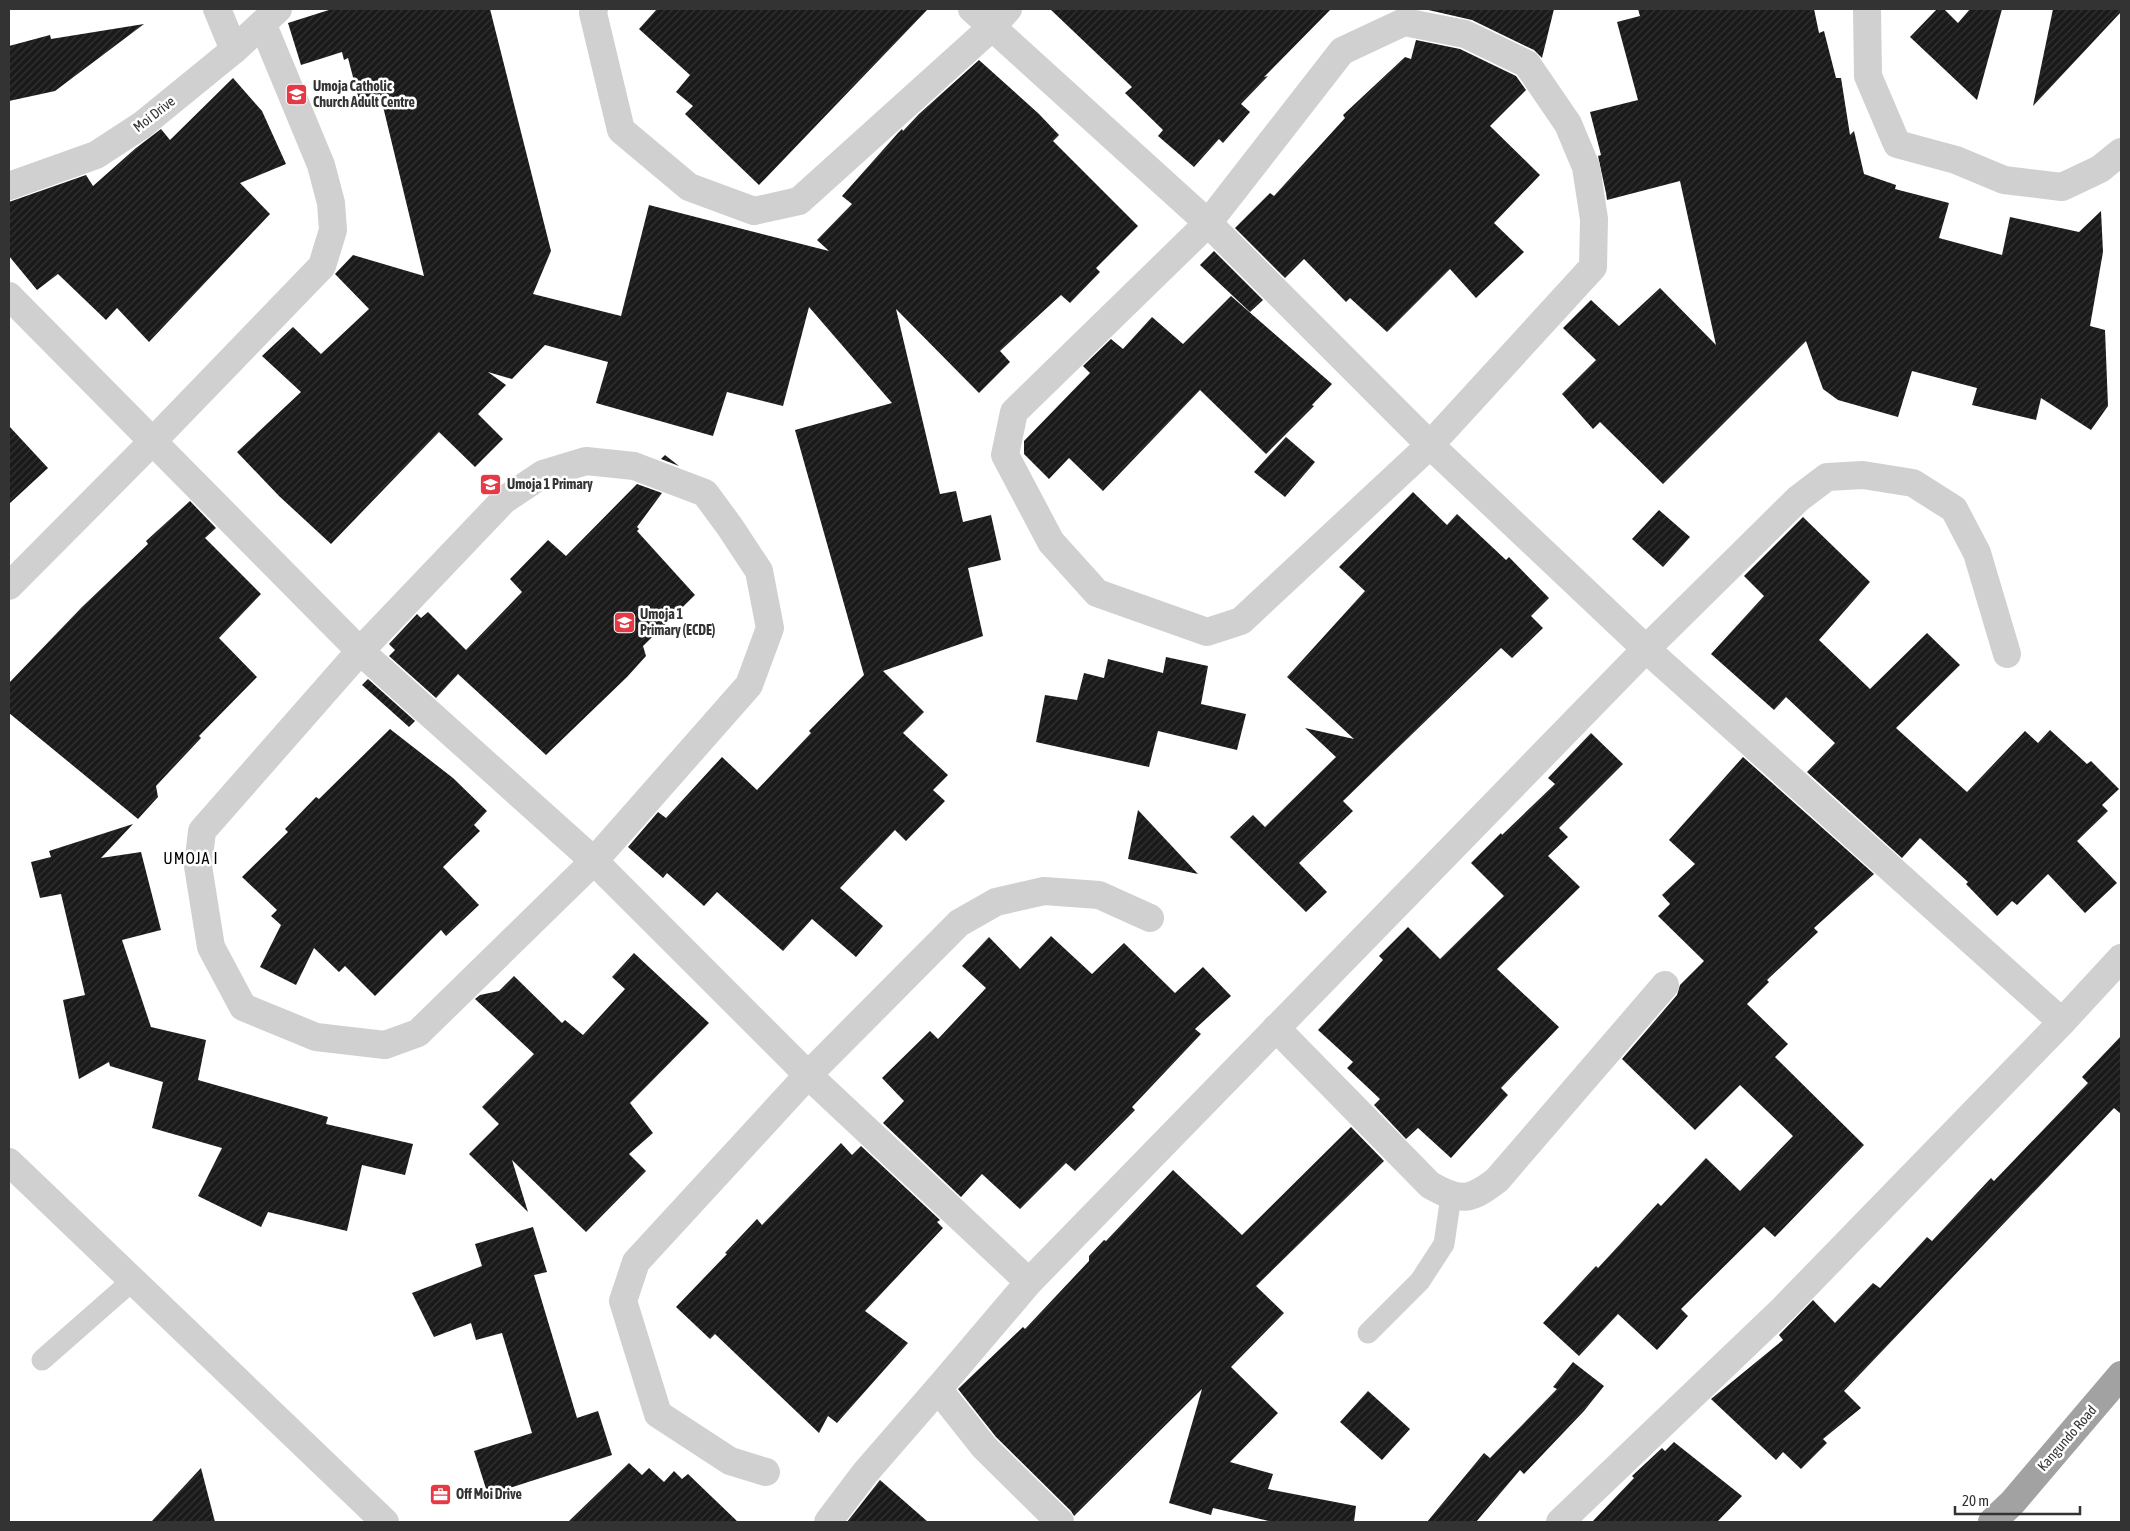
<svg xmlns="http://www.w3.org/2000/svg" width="2130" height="1531" font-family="'Asap Condensed',sans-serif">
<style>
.building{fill:url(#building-hatch)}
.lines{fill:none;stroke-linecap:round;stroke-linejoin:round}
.service{stroke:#d0d0d0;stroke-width:21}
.minor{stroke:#d0d0d0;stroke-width:28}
.tertiary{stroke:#d0d0d0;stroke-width:28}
.trunk{stroke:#a2a2a2;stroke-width:28}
.labels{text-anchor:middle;stroke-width:5;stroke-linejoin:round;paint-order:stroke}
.poi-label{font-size:14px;font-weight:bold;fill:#333;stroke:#fff;text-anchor:start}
.street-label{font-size:14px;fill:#333;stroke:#fff}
.quarter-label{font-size:16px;letter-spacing:1px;fill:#000;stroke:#fff}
</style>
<defs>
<pattern id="building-hatch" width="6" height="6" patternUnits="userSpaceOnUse" patternTransform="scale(1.25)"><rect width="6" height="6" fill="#1a1a1a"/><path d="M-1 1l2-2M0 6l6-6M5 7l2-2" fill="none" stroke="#333"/></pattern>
</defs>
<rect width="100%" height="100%" fill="#fff"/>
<!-- building -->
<g class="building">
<path d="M332,9H490L551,251L533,294L621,316L649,205L829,251L817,240L852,204L842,196L898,133L902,129L903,131L919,114L979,60L1039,114L1059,135L1053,141L1138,226L1096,268L1100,272L1070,303L1061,295L1000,351L1010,362L979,393L896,309L940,494L956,491L963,522L991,515L1001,560L968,568L983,636L883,671L924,712L903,733L948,775L933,790L945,801L906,841L895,830L840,888L883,926L856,957L812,919L783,951L717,892L704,906L667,873L663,878L628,847L658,812L666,818L722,757L757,790L811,733L809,731L864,675L795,430L892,403L809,307L783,406L727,392L713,436L596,403L608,362L545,345L512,379L488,372L506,385L478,414L503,439L475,467L439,432L331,544L279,496L237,452L301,392L262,356L293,327L321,354L369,309L335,274L353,255L424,276L380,94L359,100L348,58L344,60L342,52L301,65L288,23Z"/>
<path d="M657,9H928L759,185L685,114L693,106L676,92L690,75L639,29Z"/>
<path d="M1050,9H1331L1264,77L1268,76L1241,104L1250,112L1223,143L1219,139L1194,167L1158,136L1163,130L1125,93L1132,87Z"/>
<path d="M1424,9H1554L1542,58L1534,50L1472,20Z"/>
<path d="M1638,9H1814L1819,33L1824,31L1836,78H1841L1850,135L1854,131L1864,174L1896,185L1895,189L1949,203L1939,238L2002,255L2010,217L2079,232L2101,211L2103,252L2090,326L2105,330L2108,406L2091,430L2041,398L2036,420L1972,405L1977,388L1912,371L1898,417L1838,400L1823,389L1806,341L1663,484L1600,422L1593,429L1562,394L1596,360L1563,328L1591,300L1619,326L1660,288L1716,345L1680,181L1607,200L1606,193L1598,156L1601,155L1590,112L1638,100L1617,22L1640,16Z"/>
<path d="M1937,9H1944L1958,23L1970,9H2002L1977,100L1910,37Z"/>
<path d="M2053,9H2121V12L2033,106Z"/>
<path d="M144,24L55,91L9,101V46L50,35L51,39Z"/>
<path d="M1416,40L1460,49L1516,76L1526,90L1490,126L1540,175L1494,223L1524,252L1476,298L1450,269L1387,332L1350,298L1346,302L1304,259L1285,278L1235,228L1270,193L1274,196L1345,118L1343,115L1405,57L1411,59Z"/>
<path d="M233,78L262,111L286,164L240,183L270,214L149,342L117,308L106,320L58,274L37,290L9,256V202L86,175L93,186L136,148L161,129L170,140Z"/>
<path d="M1214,251L1263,300L1250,312L1200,265Z"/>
<path d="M1231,296L1332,384L1312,405L1314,406L1266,454L1200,390L1103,491L1069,458L1049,479L1024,454V441L1090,373L1083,366L1111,339L1123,349L1152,317L1183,344Z"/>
<path d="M9,426L48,468L9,504Z"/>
<path d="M1286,437L1315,462L1285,497L1254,472Z"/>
<path d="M665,455L679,466L661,459Z"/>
<path d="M637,484L662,493L637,527L639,529L637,531L695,595L643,646L646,656L627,677L546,755L458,674L436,698L389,656L395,650L389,644L417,614L421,618L428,612L466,650L522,592L510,579L548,540L566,556Z"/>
<path d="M1413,492L1447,525L1457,514L1506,560L1509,557L1549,598L1531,616L1543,628L1512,658L1501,648L1343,801L1353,811L1299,863L1327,892L1306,912L1230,837L1253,815L1265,827L1336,757L1305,728L1354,739L1287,677L1365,591L1339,567Z"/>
<path d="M190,501L216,528L205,538L261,594L219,638L257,677L199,736L201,738L156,786L158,797L138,819L9,713V683L82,607L148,544L146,541Z"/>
<path d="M1659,510L1690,537L1663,567L1632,539Z"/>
<path d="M1803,517L1870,582L1819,640L1870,689L1927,633L1960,665L1896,728L1967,792L2025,731L2038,743L2050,730L2087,764L2091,761L2119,789L2102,805L2108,811L2077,841L2117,883L2085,913L2048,874L2017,905L2012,901L1997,916L1966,884L1968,882L1920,838L1902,858L1807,772L1835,743L1786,697L1774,710L1711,654L1764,596L1744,576Z"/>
<path d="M1166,657L1208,666L1201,704L1246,714L1237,750L1158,731L1149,767L1036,742L1045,695L1077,700L1084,673L1104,678L1108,659L1163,673Z"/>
<path d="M368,679L415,721L409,727L362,685Z"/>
<path d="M390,729L453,778L487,811L474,825L480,831L443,867L479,905L446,936L441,930L375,996L345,966L339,972L314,948L296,985L260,967L281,925L271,916L277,910L242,877L288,832L285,829L316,797L319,799Z"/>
<path d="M1591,733L1623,764L1559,828L1568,837L1548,856L1580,887L1497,969L1559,1027L1501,1088L1508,1095L1451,1158L1418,1128L1406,1139L1374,1105L1380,1099L1347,1068L1353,1062L1318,1030L1383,960L1379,956L1408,927L1440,959L1504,896L1471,863L1501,833L1502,835L1555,784L1548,778Z"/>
<path d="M1743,757L1874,874L1814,928L1818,932L1767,980L1769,982L1747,1004L1788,1044L1775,1057L1864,1145L1775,1237L1764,1227L1681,1309L1688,1316L1657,1350L1618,1314L1579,1356L1543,1323L1596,1266L1598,1268L1658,1203L1661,1206L1706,1158L1740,1191L1793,1136L1740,1085L1695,1130L1622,1059L1677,995L1680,985L1704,961L1658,916L1670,904L1662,895L1695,864L1669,840Z"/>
<path d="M1138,810L1198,874L1128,859Z"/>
<path d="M133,824L101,858L141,852L161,930L122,940L151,1027L206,1040L198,1080L328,1117L326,1124L413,1144L405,1175L362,1165L347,1231L268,1212L261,1227L198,1196L222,1148L152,1128L163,1082L110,1066L109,1062L79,1079L63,1000L85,995L61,894L40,898L31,862L51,857L49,851Z"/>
<path d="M1051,936L1092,974L1124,943L1175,993L1203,967L1231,996L1195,1029L1201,1034L1132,1107L1135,1110L1075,1171L1066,1163L1020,1209L982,1174L961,1197L883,1123L904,1101L882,1078L930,1031L938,1039L986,988L962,966L989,937L1020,969Z"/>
<path d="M634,953L709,1023L630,1103L653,1133L629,1154L646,1171L586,1232L512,1160L528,1212L469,1154L499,1124L482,1107L534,1054L475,999L480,995L499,991L514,976L562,1023L565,1020L583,1035L625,989L612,977Z"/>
<path d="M2121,1036V1114L2114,1108L1844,1391L1861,1408L1823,1439L1827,1443L1801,1469L1783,1452L1776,1460L1711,1399L1783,1340L1779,1335L1813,1300L1835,1323L1873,1283L1880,1288L1927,1237L1932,1241L1991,1178L1994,1181L2088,1083L2082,1077Z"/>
<path d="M1351,1127L1384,1161L1256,1286L1284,1313L1231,1367L1278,1413L1230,1462L1273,1474L1268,1489L1356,1506L1354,1522H1273L1213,1508L1211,1515L1169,1503L1202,1389L1074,1516L1071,1511L996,1437L958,1389L1023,1327L1025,1329L1089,1261V1256L1104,1240L1106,1241L1173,1170L1242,1235Z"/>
<path d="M841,1143L852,1155L861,1146L940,1220L937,1222L943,1228L865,1311L908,1343L837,1423L828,1416L819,1433L715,1334L710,1339L676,1307L727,1254L725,1253L757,1219L762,1225Z"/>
<path d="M533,1227L547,1272L534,1275L577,1418L598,1411L612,1455L488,1495L474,1451L532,1433L502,1333L476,1340L471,1323L434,1337L412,1293L482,1266L475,1244Z"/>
<path d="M1573,1362L1604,1386L1584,1411L1524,1474L1520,1470L1476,1522H1427L1484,1453L1490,1458L1557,1389L1553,1387Z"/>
<path d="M1368,1391L1410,1429L1382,1460L1340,1422Z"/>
<path d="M1674,1442L1742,1496L1717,1522H1592L1634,1478L1632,1476L1662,1448L1665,1451Z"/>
<path d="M629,1463L642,1475L649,1468L664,1482L674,1471L682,1479L688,1474L738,1522H568Z"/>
<path d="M201,1468L215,1522H151Z"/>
<path d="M880,1480L928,1522H847Z"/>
</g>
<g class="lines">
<!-- service -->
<g class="service">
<path d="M1368,1333L1420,1281L1444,1244L1451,1196"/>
<path d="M42,1360L132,1281"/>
</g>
<!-- minor -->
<g class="minor">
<path d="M217,9L234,50"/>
<path d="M594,9L593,13L621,130L689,187L754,211L799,201L991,28L1008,9"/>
<path d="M972,9L1208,223L1430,445L1646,649L2062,1022"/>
<path d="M1867,9L1868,76L1897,144L1956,160L2004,180L2062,187L2100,169L2121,152"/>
<path d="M1404,22L1465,34L1527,64L1568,124L1586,167L1594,219L1593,267L1430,445L1241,621L1207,632L1097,593L1051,542L1005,455L1014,412L1208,223L1342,51Z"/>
<path d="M9,296L360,651L594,861L808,1075L1029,1282"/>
<path d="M586,461L634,466L705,493L730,527L759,571L770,628L749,685L594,861L418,1033L385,1045L316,1037L243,1007L211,947L198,866L202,831L360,651L504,500L543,474Z"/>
<path d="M9,586L152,442L322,266L333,230L331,203L321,165L263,25"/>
<path d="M1276,1028L1430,1185C1460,1202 1470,1201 1497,1180L1665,985"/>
<path d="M766,1472L730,1461L658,1414L623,1301L636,1262L808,1075L959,923L996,902L1044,891L1099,895L1150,918"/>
<path d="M828,1522L865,1473L938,1389"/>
<path d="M1060,1522L984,1447L938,1389L1029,1282L1646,649L1798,499L1827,477L1863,475L1913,483L1954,509L1977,553L2007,654"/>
<path d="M1560,1522L1783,1309L2062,1022L2121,958"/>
</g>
<!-- tertiary -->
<g class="tertiary">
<path d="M9,186L96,155L142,125L234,50L278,9"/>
<path d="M9,1162L385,1522"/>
</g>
<!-- trunk -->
<path class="trunk" d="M1992,1522L2012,1503L2121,1375"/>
</g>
<!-- icons -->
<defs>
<symbol id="school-square" viewBox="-11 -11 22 22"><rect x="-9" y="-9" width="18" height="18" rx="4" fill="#e63946" stroke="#fff"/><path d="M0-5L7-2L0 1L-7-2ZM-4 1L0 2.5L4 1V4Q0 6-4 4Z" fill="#fff"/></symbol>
<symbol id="office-square" viewBox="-11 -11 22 22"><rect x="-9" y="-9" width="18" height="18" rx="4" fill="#e63946" stroke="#fff"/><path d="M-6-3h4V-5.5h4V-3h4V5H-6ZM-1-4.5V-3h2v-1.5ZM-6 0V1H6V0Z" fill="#fff"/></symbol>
</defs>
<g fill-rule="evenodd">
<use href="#school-square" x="284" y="82" width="25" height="25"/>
<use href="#school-square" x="478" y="472" width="25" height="25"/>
<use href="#school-square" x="612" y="610" width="25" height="25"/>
<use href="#office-square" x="428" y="1482" width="25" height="25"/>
</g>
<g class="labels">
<!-- poi labels -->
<g class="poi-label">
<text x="313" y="91">Umoja Catholic<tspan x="313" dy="16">Church Adult Centre</tspan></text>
<text x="507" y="489">Umoja 1 Primary</text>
<text x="640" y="619">Umoja 1<tspan x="640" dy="16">Primary (ECDE)</tspan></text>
<text x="456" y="1499">Off Moi Drive</text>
</g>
<!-- street labels -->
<g class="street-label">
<text transform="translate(154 114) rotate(-38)" y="5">Moi Drive</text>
<text transform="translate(2067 1438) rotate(-49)" y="5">Kangundo Road</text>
</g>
<!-- quarter labels -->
<g class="quarter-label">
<text x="191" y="864">UMOJA I</text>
</g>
</g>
<!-- border -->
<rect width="2130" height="1531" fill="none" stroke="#333333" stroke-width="20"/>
<!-- scale -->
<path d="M1955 1506v8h125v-8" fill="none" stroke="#333333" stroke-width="2.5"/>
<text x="1962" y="1506" font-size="15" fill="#333333" stroke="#ffffff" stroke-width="4" paint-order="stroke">20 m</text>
</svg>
